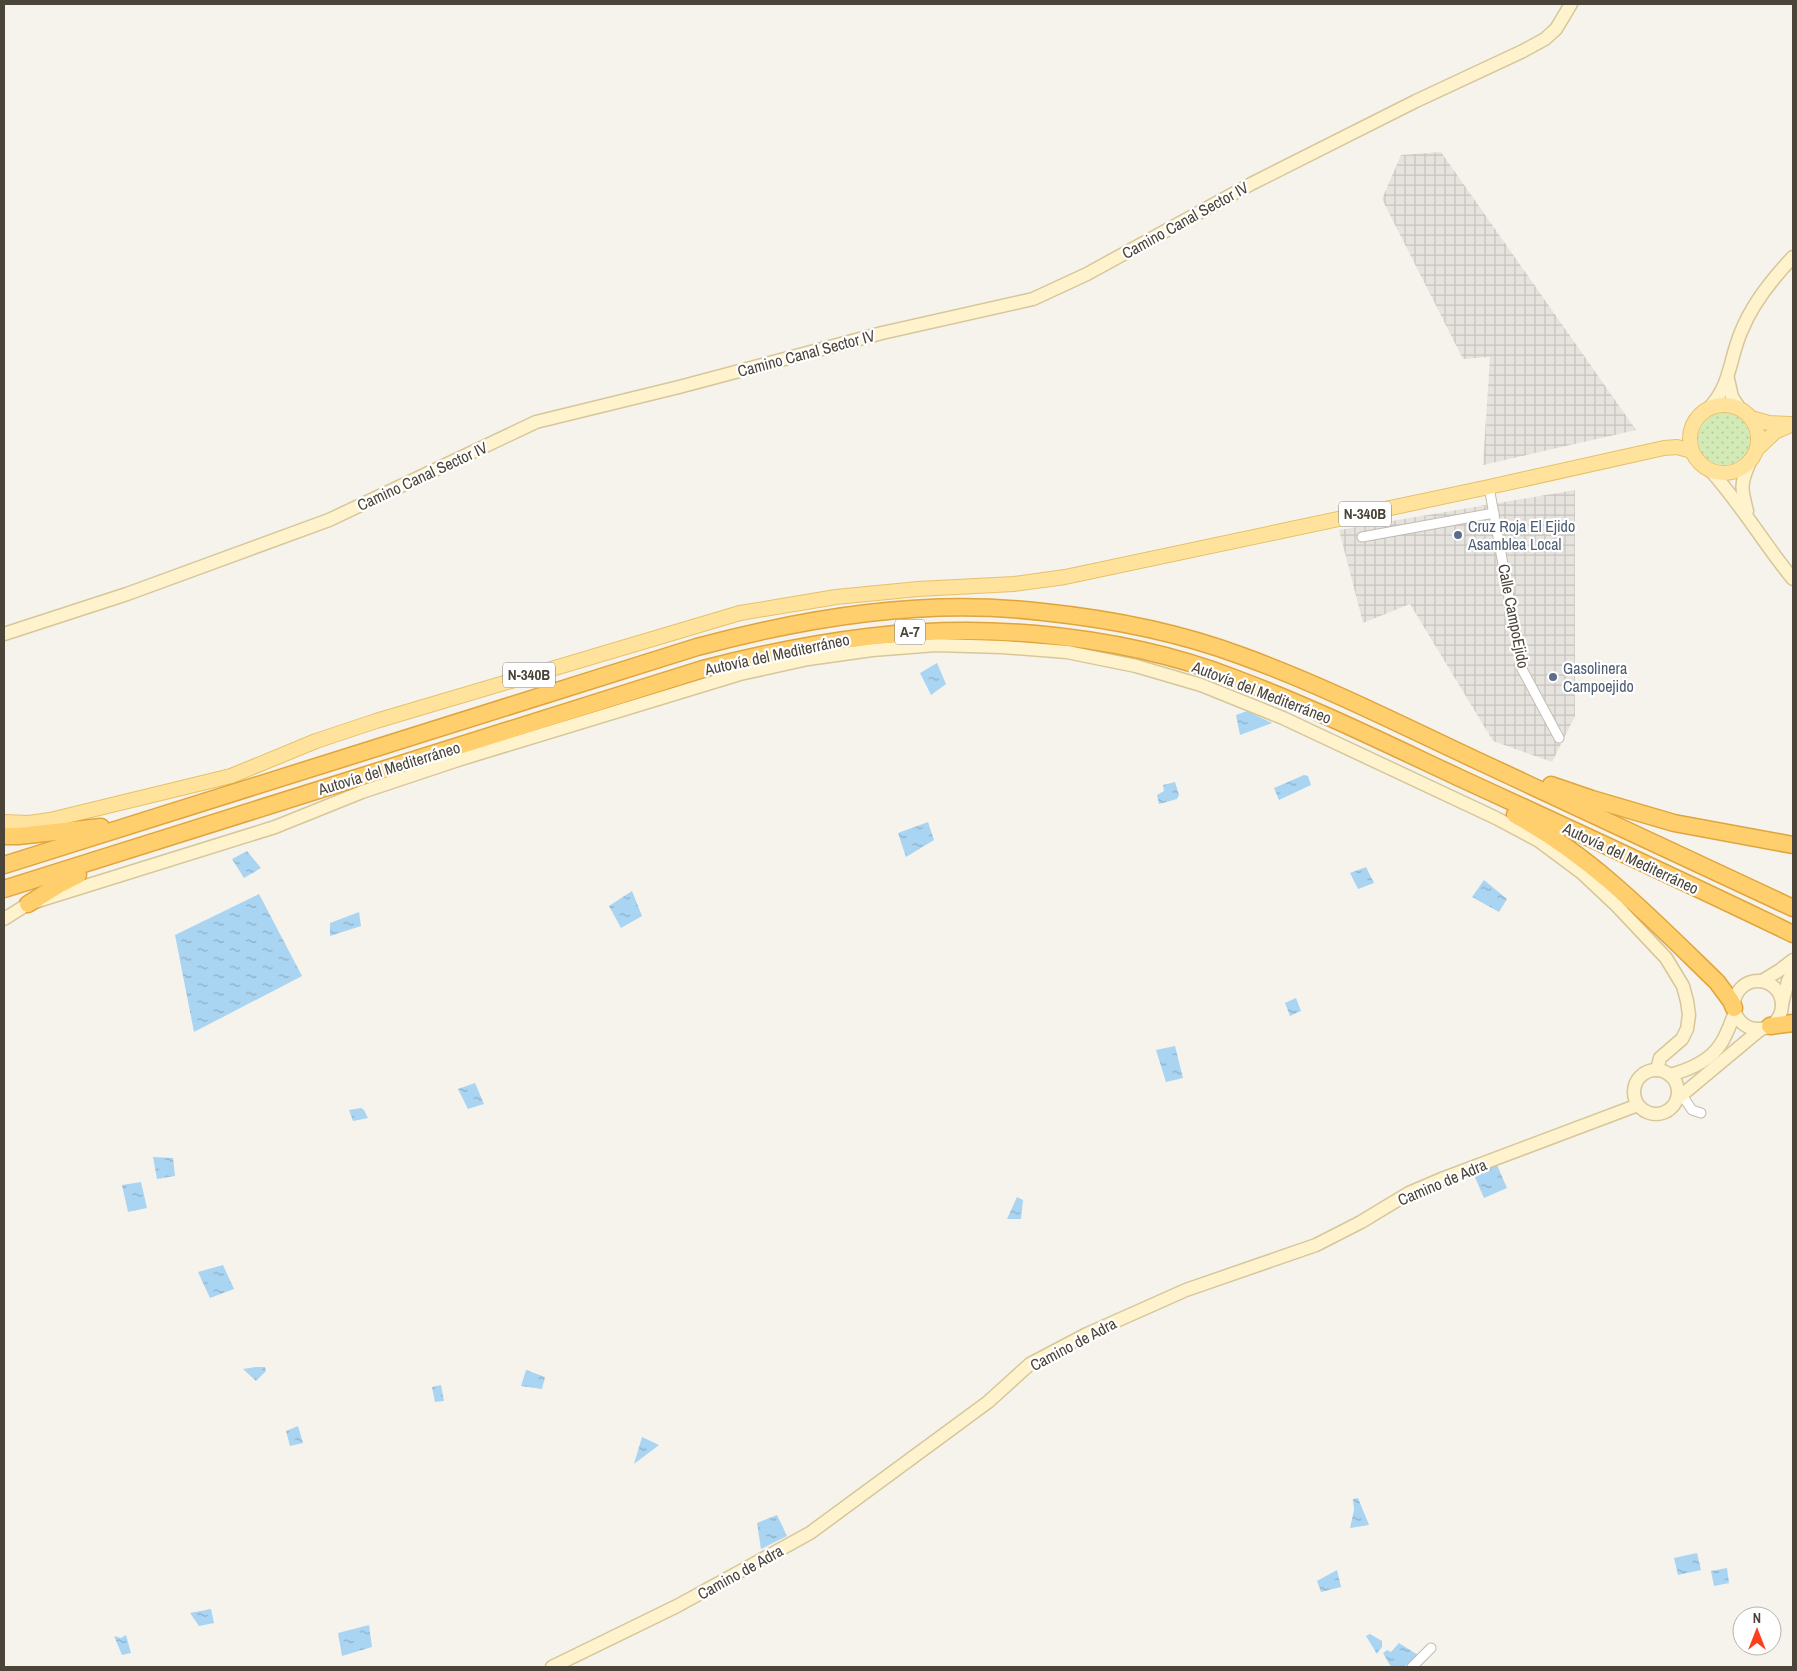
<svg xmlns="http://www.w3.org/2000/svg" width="1797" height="1671" font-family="'Archivo Narrow',sans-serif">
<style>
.industrial{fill:url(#industrial-grid)}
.grass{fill:url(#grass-dots)}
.water{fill:url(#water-ripples)}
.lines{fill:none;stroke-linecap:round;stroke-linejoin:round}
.street-casing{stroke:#c2bbae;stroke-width:11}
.secondary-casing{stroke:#d6c79b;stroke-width:15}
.primary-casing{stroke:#e6c16a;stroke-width:16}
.highway-casing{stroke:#e0a43c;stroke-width:19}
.street{stroke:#fff;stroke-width:9}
.secondary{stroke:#fff3cd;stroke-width:12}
.primary{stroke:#ffe39c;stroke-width:14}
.highway{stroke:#ffcf6e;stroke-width:16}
.service-dot{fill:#5c6f8a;stroke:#fff;stroke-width:2}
.labels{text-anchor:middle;stroke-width:4.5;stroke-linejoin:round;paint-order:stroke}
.shield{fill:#fff;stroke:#817c74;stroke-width:1}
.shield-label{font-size:15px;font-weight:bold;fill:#4b4439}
.street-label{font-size:16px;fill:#4b4439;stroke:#fff}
.service-label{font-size:16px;fill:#4e5e75;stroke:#fff;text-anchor:start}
</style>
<defs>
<pattern id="industrial-grid" width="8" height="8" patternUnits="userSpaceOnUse" patternTransform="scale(1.25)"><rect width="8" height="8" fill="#e6e2dd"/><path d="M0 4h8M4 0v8" fill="none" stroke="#c7c3be"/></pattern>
<pattern id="grass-dots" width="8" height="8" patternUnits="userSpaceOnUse" patternTransform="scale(1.25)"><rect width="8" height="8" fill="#d2eab5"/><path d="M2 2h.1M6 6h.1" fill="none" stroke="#b6ca9c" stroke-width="1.8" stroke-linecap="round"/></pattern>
<pattern id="water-ripples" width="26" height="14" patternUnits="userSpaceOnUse" patternTransform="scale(1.25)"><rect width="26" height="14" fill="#a9d4f2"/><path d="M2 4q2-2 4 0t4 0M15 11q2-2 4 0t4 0" fill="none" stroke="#8caec5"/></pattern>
</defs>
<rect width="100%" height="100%" fill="#f6f3ec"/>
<!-- industrial -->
<g class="industrial">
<path d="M1441,152L1636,430L1483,465L1490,357L1463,359L1382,199L1401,155Z"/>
<path d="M1575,490V716L1552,762L1493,741L1410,604L1363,623L1339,530Z"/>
</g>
<!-- grass -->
<circle class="grass" cx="1724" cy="439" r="26"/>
<!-- water -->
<g class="water">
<path d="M937,663L946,684L931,695L920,673Z"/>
<path d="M1247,711L1272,723L1240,735L1236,715Z"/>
<path d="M1304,775L1308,776L1311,785L1279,800L1274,788Z"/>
<path d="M1175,782L1179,795L1177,799L1159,804L1157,795L1164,791L1163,785Z"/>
<path d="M928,822L934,840L906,857L898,833Z"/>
<path d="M247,851L261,868L244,878L232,859Z"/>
<path d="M1366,867L1374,883L1358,889L1350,873Z"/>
<path d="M1484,880L1507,899L1499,912L1472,897Z"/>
<path d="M632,891L642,916L621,928L609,906Z"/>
<path d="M259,894L302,976L194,1032L175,935Z"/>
<path d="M359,912L361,926L330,936V923Z"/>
<path d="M1296,998L1301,1011L1290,1016L1285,1003Z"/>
<path d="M1175,1046L1183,1078L1166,1082L1156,1050Z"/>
<path d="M475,1083L484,1104L468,1109L458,1089Z"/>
<path d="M361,1108L364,1110L368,1118L353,1121L349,1110Z"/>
<path d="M153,1157L173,1158L175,1176L157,1179Z"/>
<path d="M1497,1165L1507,1188L1484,1198L1474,1175Z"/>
<path d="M141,1182L147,1208L128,1212L122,1185Z"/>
<path d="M1017,1197L1023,1200L1021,1219H1007Z"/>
<path d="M223,1265L234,1289L210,1298L198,1272Z"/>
<path d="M256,1367H265L266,1371L256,1381L243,1369Z"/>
<path d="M526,1370L545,1377L542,1389L521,1386Z"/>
<path d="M441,1385L444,1401L435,1402L432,1387Z"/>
<path d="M298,1426L303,1443L290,1446L286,1431Z"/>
<path d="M642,1437L659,1445L634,1464Z"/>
<path d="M1358,1498L1369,1525L1350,1528L1354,1510L1353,1499Z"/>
<path d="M777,1515L787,1536L761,1549L757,1523Z"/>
<path d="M1697,1553L1701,1570L1678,1575L1674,1558Z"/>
<path d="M1727,1568L1729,1583L1714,1586L1711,1571Z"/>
<path d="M1337,1570L1341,1587L1321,1592L1317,1581Z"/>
<path d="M211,1609L214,1623L199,1626L190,1613Z"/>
<path d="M369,1625L372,1647L342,1656L338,1633Z"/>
<path d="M1370,1634L1382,1641V1647L1377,1654L1366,1636Z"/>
<path d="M126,1635L131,1653L122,1655L114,1636L121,1638Z"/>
<path d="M1399,1643L1418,1655L1404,1667H1391L1383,1653L1387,1650L1391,1652Z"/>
</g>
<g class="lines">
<defs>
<g id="street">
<path d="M1489,487L1522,669L1559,738"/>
<path d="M1362,537L1494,513"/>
<path d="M1682,1095L1692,1110L1701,1113"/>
<path d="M1412,1667L1431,1648"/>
</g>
<g id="secondary">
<path d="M1728,379L1732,397L1740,409"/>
<path d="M1708,409C1731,386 1729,360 1741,332C1752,304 1772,279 1793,257"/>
<path d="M1710,470C1741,504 1764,544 1793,579"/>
<path d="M1747,511C1741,488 1740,484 1750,462"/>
<path d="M4,634L127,594L329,520L536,422L679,387L882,333L1033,299L1087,274L1251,184L1416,101L1523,51L1545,39L1556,29L1571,4"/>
<path d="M4,919L28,904L275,827L362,792L461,759L740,674L808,659L872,650L936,645L1002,647L1067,652L1136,666L1201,685L1283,718L1496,818L1539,841L1582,873L1617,906L1666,958L1683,986L1687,1001L1689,1015L1687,1029L1682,1039L1660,1058L1657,1070"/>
<path d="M1762,981L1780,970L1793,960"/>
<circle cx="1758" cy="1005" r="24"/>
<path d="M1782,1004L1788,981L1793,971"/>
<circle cx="1656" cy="1092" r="22"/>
<path d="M1670,1075C1688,1070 1709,1062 1720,1045C1727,1035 1731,1022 1735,1012"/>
<path d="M1677,1099L1761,1029"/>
<path d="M552,1667L677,1606L810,1533L988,1402L1030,1364L1087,1334L1186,1290L1316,1245L1361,1222L1409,1193L1444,1178L1638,1105"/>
</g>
<g id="primary">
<circle cx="1724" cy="439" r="34"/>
<path d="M1751,418L1769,423L1790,424"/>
<path d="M1757,449L1775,432L1793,424"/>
<path d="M4,822L29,823L50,820L231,776L316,741L376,721L740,613L836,597L918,589L1014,584L1065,577L1489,487L1664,448L1677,447L1692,451"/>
</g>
<g id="highway">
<path d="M1551,785L1592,799L1674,823L1793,845"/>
<path d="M1515,815C1593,857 1654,921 1717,982L1731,1001L1734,1008"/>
<path d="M4,836H18L101,827"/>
<path d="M4,865L697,647C809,617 926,598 1043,612C1110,619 1178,632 1242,656C1322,685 1399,724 1476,760C1582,809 1688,858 1793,908"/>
<path d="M4,889L703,669C816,640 919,624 1036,634C1102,640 1172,654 1234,678C1312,707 1387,744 1462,779C1573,830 1683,881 1793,934"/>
<path d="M28,904L60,884L78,875"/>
<path d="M1770,1026L1793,1023"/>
</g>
</defs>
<!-- street casing -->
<use href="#street" class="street-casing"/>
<!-- secondary casing -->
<use href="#secondary" class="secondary-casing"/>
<!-- primary casing -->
<use href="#primary" class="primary-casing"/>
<!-- highway casing -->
<use href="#highway" class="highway-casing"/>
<!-- street -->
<use href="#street" class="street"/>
<!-- secondary -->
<use href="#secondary" class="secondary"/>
<!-- primary -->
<use href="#primary" class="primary"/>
<!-- highway -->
<use href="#highway" class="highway"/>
</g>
<!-- markers -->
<g class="service-dot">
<circle cx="1458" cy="535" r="5"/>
<circle cx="1553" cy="677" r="5"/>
</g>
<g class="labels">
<!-- shield labels -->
<g class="shield">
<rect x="1339" y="501.5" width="52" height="25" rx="4"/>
<rect x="895" y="619.5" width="30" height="25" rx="4"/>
<rect x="503" y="662.5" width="52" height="25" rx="4"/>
</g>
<g class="shield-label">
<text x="1365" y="519">N-340B</text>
<text x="910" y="637">A-7</text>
<text x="529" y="680">N-340B</text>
</g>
<!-- street labels -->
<g class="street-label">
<text transform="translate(1185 220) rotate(-29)" y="6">Camino Canal Sector IV</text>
<text transform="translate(806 353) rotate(-15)" y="6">Camino Canal Sector IV</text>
<text transform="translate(422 476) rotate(-25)" y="6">Camino Canal Sector IV</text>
<text transform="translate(1514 616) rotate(79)" y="6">Calle CampoEjido</text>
<text transform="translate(777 654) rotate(-12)" y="6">Autovía del Mediterráneo</text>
<text transform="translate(1262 692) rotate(21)" y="6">Autovía del Mediterráneo</text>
<text transform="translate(389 768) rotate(-17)" y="6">Autovía del Mediterráneo</text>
<text transform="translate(1631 858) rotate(25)" y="6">Autovía del Mediterráneo</text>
<text transform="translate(1442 1182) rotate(-23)" y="6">Camino de Adra</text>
<text transform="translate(1073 1344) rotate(-28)" y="6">Camino de Adra</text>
<text transform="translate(740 1572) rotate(-29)" y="6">Camino de Adra</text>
</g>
<!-- service labels -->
<g class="service-label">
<text x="1468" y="532">Cruz Roja El Ejido<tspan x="1468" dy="18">Asamblea Local</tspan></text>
<text x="1563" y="674">Gasolinera<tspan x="1563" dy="18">Campoejido</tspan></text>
</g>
</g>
<!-- border -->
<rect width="1797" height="1671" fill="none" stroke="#4b4439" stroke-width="10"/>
<!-- north arrow -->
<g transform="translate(1757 1631)"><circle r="24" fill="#ffffff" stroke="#b7b4b0"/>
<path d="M0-4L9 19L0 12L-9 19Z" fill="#fc3f1d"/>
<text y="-8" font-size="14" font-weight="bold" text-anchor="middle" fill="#4b4439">N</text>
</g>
</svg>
